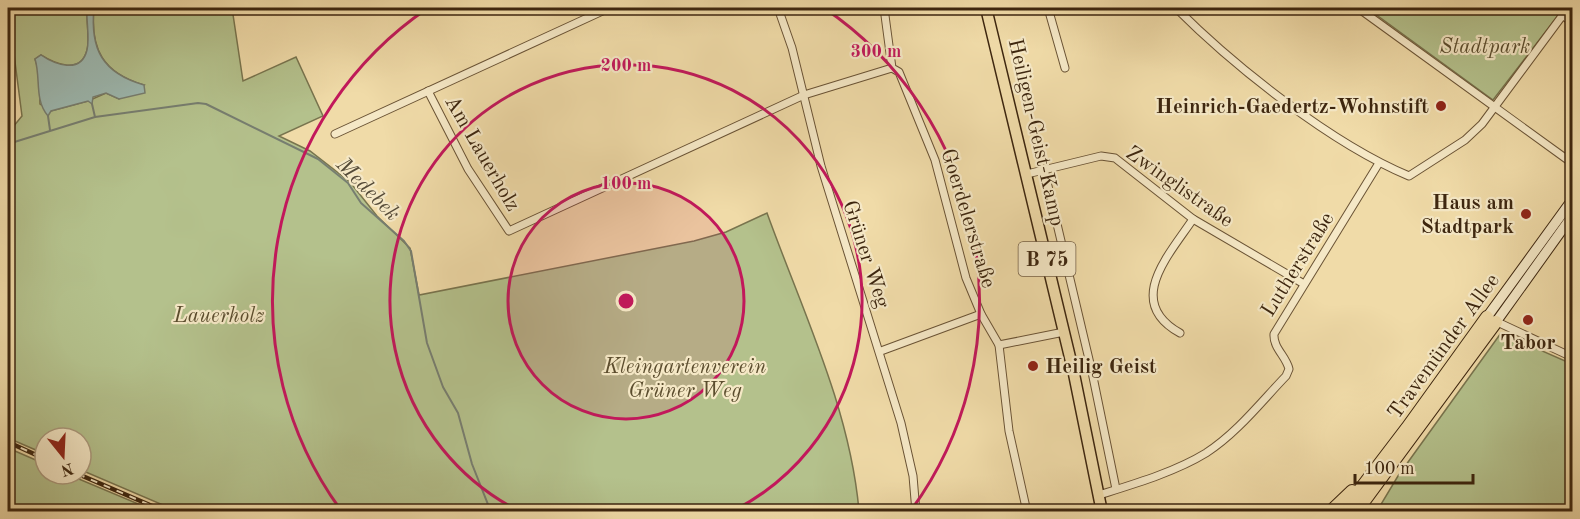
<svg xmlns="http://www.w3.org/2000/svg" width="1580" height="519" font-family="'Old Standard TT',serif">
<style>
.green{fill:#b4c18c;stroke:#78744e;stroke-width:1.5}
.water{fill:#9db9b1;stroke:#777e70;stroke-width:1.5}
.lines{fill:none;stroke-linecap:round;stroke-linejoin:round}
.stream{stroke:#777e70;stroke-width:2}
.minor-casing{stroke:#6a5335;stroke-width:9}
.secondary-casing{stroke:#3d260f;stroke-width:11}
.primary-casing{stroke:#3d260f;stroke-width:13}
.trunk-casing{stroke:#3d260f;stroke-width:14}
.minor{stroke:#f5e8c6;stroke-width:7}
.secondary{stroke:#f5e8c6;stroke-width:9}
.primary{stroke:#f0dba8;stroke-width:10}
.trunk{stroke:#f0dba8;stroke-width:12}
.rail-casing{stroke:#3d260f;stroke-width:4.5}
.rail{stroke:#f5e8c6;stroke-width:2;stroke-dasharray:7;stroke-linecap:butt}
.ring{fill:none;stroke:#c2185b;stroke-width:3}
.poi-dot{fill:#8f2418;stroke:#f5e8c6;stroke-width:2}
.labels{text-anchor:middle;stroke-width:4.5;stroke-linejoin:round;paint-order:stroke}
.shield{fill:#f5e8c6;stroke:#746046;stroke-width:1.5}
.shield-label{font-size:20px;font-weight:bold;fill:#3d260f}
.park-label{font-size:21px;font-style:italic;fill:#5b4d2e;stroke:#f5e8c6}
.poi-label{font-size:21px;font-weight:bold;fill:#3d260f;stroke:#f5e8c6;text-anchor:end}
.street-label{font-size:21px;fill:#3d260f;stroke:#f5e8c6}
.water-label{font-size:22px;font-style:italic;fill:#554b38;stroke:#f5e8c6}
.centre{fill:#c2185b;stroke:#f5e8c6;stroke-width:3}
.ring-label{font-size:18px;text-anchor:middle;font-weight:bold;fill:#c2185b;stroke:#f5e8c6;stroke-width:4.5;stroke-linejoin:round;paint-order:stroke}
</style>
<rect width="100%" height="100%" fill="#f0dba8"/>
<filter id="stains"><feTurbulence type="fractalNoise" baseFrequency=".00333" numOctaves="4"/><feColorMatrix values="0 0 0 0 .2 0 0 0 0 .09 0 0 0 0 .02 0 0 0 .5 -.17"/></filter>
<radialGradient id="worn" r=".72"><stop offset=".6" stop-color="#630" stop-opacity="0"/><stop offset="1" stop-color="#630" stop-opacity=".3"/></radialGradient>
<!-- green -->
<g class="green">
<path d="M8,8H87C86,21 90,38 87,50C81,75 55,64 41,55L35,59L39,72L40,104L51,111L88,101L106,93L119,99L144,85C103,73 90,49 94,8H232L243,81L296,57L323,116L279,136L310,151L350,182L377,216L410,248L419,295L694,241L726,232L767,213C802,310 850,408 859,511H177L81,470V438H45V454L8,438V133L22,116Z"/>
<path d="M1367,8H1564L1493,100Z"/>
<path d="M1501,333L1572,364V511H1377L1398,476Z"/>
<path d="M8,448L45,464V474H67L155,511H8Z"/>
</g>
<!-- water -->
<path class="water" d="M87,8H94C90,49 102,73 144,85L145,93L119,99L106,93L93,97L92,104L88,101L51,111L48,116C34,100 41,78 35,59L41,55C54,64 81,75 87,50C90,38 86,21 87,8Z"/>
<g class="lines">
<!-- stream -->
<g class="stream">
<path d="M92,104L95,117"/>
<path d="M48,116L50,130"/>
<path d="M8,144L95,117L198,103L206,104L318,159L348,183L361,203L404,241L411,251L427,343L443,387L458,413L472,464L491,512"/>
</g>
<defs>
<g id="minor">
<path d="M778,8L792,48L821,166L901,423L913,476L916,512"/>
<path d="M884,8L892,68L899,72L935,160L966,278L981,314L999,345L1009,431L1027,512"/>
<path d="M1048,8L1065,68"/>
<path d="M1176,8C1235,67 1332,144 1409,176L1465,140L1482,124L1568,8"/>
<path d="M1358,8L1572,163"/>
<path d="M1562,15L1572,22"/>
<path d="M428,91L468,169L509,231L804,95L892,68"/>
<path d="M335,134L609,8"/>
<path d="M1044,169L1092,372L1116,489"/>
<path d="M1027,174L1101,156L1115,158L1193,219L1304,284"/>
<path d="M1493,320L1572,357"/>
<path d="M1180,333C1124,302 1169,255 1193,219"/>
<path d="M999,345L1064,332"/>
<path d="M881,351L981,314"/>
<path d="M1099,495C1134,484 1175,472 1206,453C1237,433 1261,402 1286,376L1289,369C1286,356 1273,348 1274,334L1379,163"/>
</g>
<g id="secondary">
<path d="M1487,317L1572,200"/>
<path d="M1496,322L1572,216"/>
</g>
<path id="primary" d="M986,8L1074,374L1102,512"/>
<g id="trunk">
<path d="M1330,512L1352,491"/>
<path d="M1343,512L1407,428L1487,317"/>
<path d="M1356,512L1496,322"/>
</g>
</defs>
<!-- minor casing -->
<use href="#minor" class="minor-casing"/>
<!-- secondary casing -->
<use href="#secondary" class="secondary-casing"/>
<!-- primary casing -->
<use href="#primary" class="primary-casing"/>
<!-- trunk casing -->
<use href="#trunk" class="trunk-casing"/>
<!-- minor -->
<use href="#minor" class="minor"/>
<!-- secondary -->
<use href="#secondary" class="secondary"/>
<!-- primary -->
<use href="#primary" class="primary"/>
<!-- trunk -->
<use href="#trunk" class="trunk"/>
<defs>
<g id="rail">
<path d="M8,442L45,459"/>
<path d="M78,474L166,512"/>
</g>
</defs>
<!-- rail casing -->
<use href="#rail" class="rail-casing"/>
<!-- rail -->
<use href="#rail" class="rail"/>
</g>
<!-- distance rings -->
<circle cx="626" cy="301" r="118" fill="#c2185b" fill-opacity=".12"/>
<g class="ring">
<circle cx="626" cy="301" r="118"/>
<path d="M519 511A236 236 0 1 1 733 511"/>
<path d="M340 509A354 354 0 0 1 428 8M824 8A354 354 0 0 1 912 509"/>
</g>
<!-- markers -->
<g class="poi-dot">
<circle cx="1441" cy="106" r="6"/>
<circle cx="1526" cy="214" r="6"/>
<circle cx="1528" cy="320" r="6"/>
<circle cx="1033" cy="366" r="6"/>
</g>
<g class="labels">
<!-- shield labels -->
<rect class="shield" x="1018.5" y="242" width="57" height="34" rx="4.5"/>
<g class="shield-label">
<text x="1047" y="266">B 75</text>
</g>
<!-- park labels -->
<g class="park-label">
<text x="1485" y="53">Stadtpark</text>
<text x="219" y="322">Lauerholz</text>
<text x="685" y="373">Kleingartenverein<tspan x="685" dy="24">Grüner Weg</tspan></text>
</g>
<!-- poi labels -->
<g class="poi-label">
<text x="1429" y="113">Heinrich-Gaedertz-Wohnstift</text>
<text x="1514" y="209">Haus am<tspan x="1514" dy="24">Stadtpark</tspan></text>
<text x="1528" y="349" text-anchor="middle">Tabor</text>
<text x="1045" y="373" text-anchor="start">Heilig Geist</text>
</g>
<!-- street labels -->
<g class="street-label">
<text transform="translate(1037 132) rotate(77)" y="7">Heiligen-Geist-Kamp</text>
<text transform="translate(483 153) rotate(60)" y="7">Am Lauerholz</text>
<text transform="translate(1180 186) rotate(35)" y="7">Zwinglistraße</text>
<text transform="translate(969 218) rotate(73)" y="7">Goerdelerstraße</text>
<text transform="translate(867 254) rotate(72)" y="7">Grüner Weg</text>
<text transform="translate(1297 264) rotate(-58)" y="7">Lutherstraße</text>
<text transform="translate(1443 346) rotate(-54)" y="7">Travemünder Allee</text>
</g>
<!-- water labels -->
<g class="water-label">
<text transform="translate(369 188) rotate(45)" y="8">Medebek</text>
</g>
</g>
<circle cx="626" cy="301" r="9" class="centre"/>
<g class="ring-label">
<text x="876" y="57">300 m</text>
<text x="626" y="71">200 m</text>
<text x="626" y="189">100 m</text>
</g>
<!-- margin -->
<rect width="1580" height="519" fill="none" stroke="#f0dba8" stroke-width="30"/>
<rect x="9" y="9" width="1562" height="501" fill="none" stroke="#3d260f" stroke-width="3"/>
<rect x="15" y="15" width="1550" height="489" fill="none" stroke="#3d260f" stroke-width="1.5"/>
<!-- north arrow -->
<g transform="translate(63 456) rotate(162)"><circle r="28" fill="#f5e8c6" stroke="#ab9a7d" stroke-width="1.5"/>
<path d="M0-4.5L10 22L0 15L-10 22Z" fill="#8f2418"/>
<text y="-9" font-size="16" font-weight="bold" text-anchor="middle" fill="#3d260f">N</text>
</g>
<!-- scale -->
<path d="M1355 474v9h118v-9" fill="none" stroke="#3d260f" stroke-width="3"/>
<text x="1364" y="474" font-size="18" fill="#3d260f" stroke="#f5e8c6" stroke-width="4.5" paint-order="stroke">100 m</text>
<rect width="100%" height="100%" filter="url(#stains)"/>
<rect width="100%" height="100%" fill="url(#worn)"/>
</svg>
